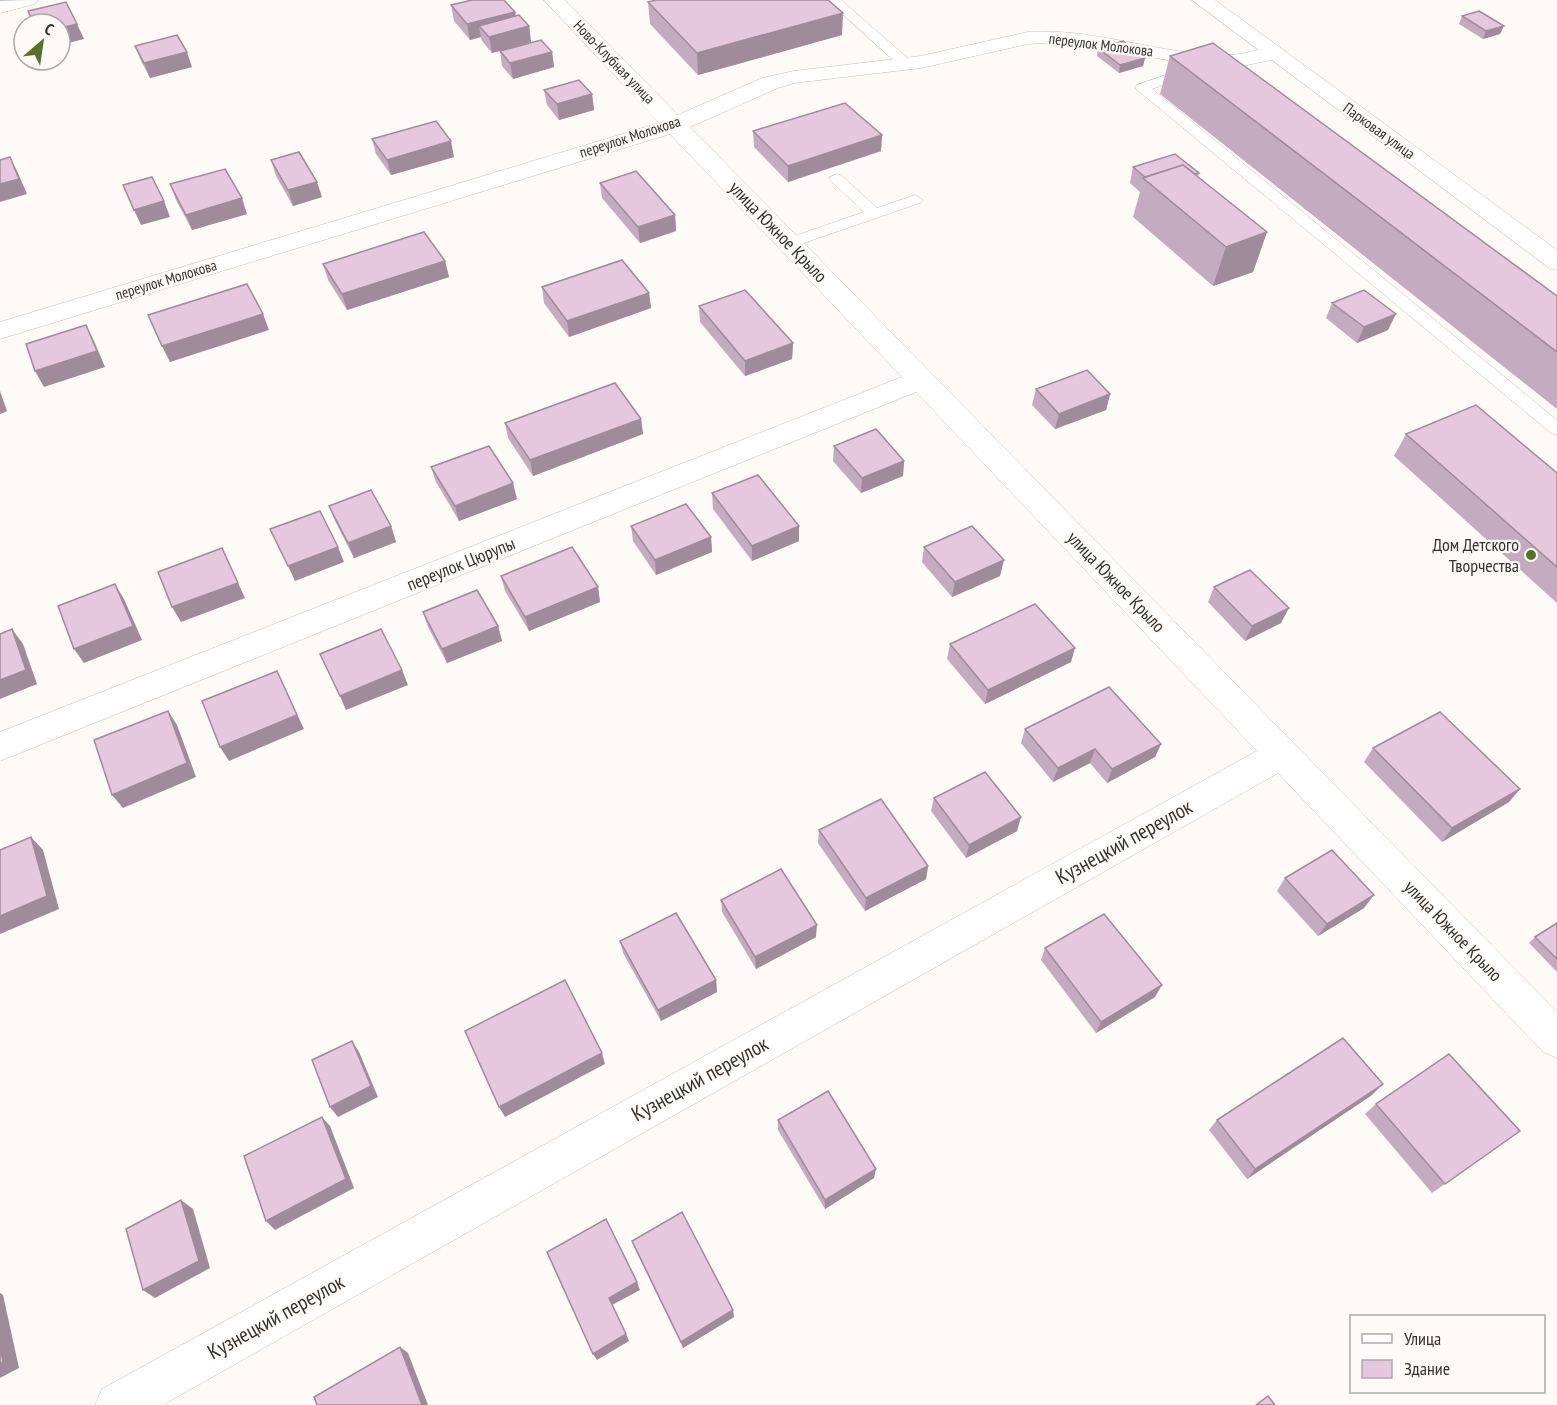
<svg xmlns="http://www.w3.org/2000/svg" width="1557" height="1405" font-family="'PT Sans Narrow',sans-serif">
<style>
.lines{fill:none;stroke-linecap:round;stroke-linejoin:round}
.service-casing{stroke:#c3c0bd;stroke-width:1}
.minor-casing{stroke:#c3c0bd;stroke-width:1}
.primary-casing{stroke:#c3c0bd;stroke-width:1}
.service{fill:#fff;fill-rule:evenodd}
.minor{fill:#fff;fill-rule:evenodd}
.primary{fill:#fff;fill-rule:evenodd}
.wall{fill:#c5abbf}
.shaded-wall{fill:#a08b9b}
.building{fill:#e5c7de;stroke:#a08b9b;stroke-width:1.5}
.poi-dot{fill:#577226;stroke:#fefaf7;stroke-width:2}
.labels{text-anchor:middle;stroke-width:4.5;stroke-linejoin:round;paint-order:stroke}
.far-street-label{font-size:15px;fill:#333231;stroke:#fefaf7}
.street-label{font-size:18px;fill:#333231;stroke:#fefaf7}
.poi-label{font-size:18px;fill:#333231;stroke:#fefaf7;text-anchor:end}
.near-street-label{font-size:21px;fill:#333231;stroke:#fefaf7}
</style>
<rect width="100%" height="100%" fill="#fefaf7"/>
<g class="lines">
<defs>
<g id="service">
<path d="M827,0H841L911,61L913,64L911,67H901Z"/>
<path d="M1189,67L1196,71L1194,74L1152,89L1557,420V435L1551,433L1135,88L1137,85Z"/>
<path d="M836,174L841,175L877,208L915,195L923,200L920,203L795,246H783L781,243L783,240L864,212L831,181L829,178Z"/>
</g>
<g id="minor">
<path d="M38,0L35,4L0,13V1Z"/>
<path d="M544,0H565L678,115L762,78L794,71L921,56L1028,32C1087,28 1144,49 1202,54C1214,55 1228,56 1239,54C1253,53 1266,45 1280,48L1283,53L1280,58L1238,67L1201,66L1117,51L1044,43L1028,44L921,68L794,83L778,88L690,127L1557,1012V1058L1543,1052L1278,773L163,1405H95L102,1389L1257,751L916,392L0,761V732L902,377L670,134L0,339V322L659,123Z"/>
</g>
<path id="primary" d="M1192,0H1215L1557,250V270L1548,267Z"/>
</defs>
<!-- service casing -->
<use href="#service" class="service-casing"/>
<!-- minor casing -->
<use href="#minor" class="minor-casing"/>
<!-- primary casing -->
<use href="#primary" class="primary-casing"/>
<!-- service -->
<use href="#service" class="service"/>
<!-- minor -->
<use href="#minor" class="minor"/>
<!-- primary -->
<use href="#primary" class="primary"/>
</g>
<!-- wall -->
<g class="wall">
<path d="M648,2L842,35L698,75L650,24Z"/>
<path d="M451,5L515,12L516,16L529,26L531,42L492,53L482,41L481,37L470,40L454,21Z"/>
<path d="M1462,16L1500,34L1483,39L1459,24Z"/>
<path d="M135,46L192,67L150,78L141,61Z"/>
<path d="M1098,48L1145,58L1143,66L1119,73L1097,56Z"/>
<path d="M500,51L552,52L554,67L513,79L502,66Z"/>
<path d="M1170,56L1557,296V409L1160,94Z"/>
<path d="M544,90L592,94L594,110L559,120L547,105Z"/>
<path d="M753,131L882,135L881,151L788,182L754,147Z"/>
<path d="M372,139L454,157L391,175L376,154Z"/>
<path d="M271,160L322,197L293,206L276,176Z"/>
<path d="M1133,167L1199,173L1198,177L1267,232L1253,272L1213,286L1133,217L1140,192L1130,183Z"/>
<path d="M600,183L675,215L676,231L640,243L602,198Z"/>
<path d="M170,184L247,214L192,230L176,200Z"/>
<path d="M445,261L449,277L347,310L328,280L323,264Z"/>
<path d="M542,287L649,293L651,308L569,337L544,303Z"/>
<path d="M1332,303L1388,330L1357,343L1326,318Z"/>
<path d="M699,306L793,343L792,359L745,376L700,322Z"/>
<path d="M1036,389L1110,394L1106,410L1055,429L1032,405Z"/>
<path d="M641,419L643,434L533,476L508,438L505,423Z"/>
<path d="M1406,434L1557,473V603L1394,456Z"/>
<path d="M834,446L904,461L903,476L861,493L833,461Z"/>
<path d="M431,467L517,499L459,521L436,482Z"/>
<path d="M712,493L799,526V541L752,561L713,509Z"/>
<path d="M329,506L391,526L396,542L354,558L335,521Z"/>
<path d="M631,526L711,537L712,552L656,575L633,541Z"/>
<path d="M924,547L1000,576L952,597L922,562Z"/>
<path d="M501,576L598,587L600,602L529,631L505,591Z"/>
<path d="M1214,587L1281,623L1245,641L1208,602Z"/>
<path d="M423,612L498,626L502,641L447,663L428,627Z"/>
<path d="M950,644L1071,662L985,704L947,659Z"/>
<path d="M1025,729L1161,744L1155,757L1107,783L1090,763L1053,782L1021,743Z"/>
<path d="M1373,748L1509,802L1442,842L1364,762Z"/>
<path d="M934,798L1017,831L966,858L931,811Z"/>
<path d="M819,830L928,866L926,879L865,911L818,843Z"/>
<path d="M1285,878L1364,908L1318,936L1277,891Z"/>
<path d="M721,900L816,937L756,969L722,912Z"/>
<path d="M1557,923V972L1529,943L1535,937Z"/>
<path d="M620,941L716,980L717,992L661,1021L623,953Z"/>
<path d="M1045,948L1155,997L1096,1033L1041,960Z"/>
<path d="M1372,1095L1247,1179L1209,1130L1217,1120Z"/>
<path d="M1376,1104L1520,1131L1432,1193L1365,1114Z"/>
<path d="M778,1120L874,1178L825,1209L778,1130Z"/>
<path d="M632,1241L734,1317L683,1348L635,1249Z"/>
</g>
<!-- shaded-wall -->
<g class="shaded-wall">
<path d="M515,12L517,27L479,26L481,37L470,40L467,24Z"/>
<path d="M843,13L842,35L698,75L697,53Z"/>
<path d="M77,24L84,39L60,45V28Z"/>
<path d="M529,26L531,42L492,53L489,37Z"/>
<path d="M1504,26L1500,34L1483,39L1486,31Z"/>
<path d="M187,52L192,67L150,78L144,63Z"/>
<path d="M552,52L554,67L513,79L510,63Z"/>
<path d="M1145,58L1143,66L1119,73L1120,65Z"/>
<path d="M592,94L594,110L559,120L557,104Z"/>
<path d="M882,135L881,151L788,182V166Z"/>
<path d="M451,141L454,157L391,175L387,160Z"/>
<path d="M10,157L18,173L27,194L0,202V184Z"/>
<path d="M317,182L322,197L293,206L288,190Z"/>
<path d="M242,198L247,214L192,230L186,215Z"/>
<path d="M164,201L170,217L141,225L134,210Z"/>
<path d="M675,215L676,231L640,243L638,227Z"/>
<path d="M1267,232L1253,272L1213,286L1226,247Z"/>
<path d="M445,261L449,277L347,310L342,294Z"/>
<path d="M649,293L651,308L569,337L567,321Z"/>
<path d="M263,314L269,330L170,362L162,346Z"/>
<path d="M1396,314L1388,330L1357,343L1364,327Z"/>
<path d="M86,325L94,341L105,367L44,387L35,371Z"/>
<path d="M793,343L792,359L745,376V361Z"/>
<path d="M0,391L7,411L0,414Z"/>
<path d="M1110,394L1106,410L1055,429L1059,414Z"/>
<path d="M641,419L643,434L533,476L530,460Z"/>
<path d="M904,461L903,476L861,493L862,478Z"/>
<path d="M513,483L517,499L459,521L455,506Z"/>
<path d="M391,526L396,542L354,558L348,543Z"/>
<path d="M799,526V541L752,561V546Z"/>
<path d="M711,537L712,552L656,575L655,560Z"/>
<path d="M338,547L344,562L295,581L288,566Z"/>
<path d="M222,548L245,598L181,622L172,607Z"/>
<path d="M1004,560L1000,576L952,597L955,582Z"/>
<path d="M115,584L124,599L142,640L84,663L74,649Z"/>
<path d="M598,587L600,602L529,631L525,617Z"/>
<path d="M1289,608L1281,623L1245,641L1252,626Z"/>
<path d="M498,626L502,641L447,663L442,649Z"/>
<path d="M12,629L23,644L37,684L0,699V680Z"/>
<path d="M1075,648L1071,662L985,704L988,690Z"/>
<path d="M402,670L408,685L346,710L340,696Z"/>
<path d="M277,671L304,729L229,761L220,747Z"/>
<path d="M168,711L177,725L196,777L123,808L112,795Z"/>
<path d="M1161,744L1155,757L1107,783L1112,769Z"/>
<path d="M1095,749L1090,763L1053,782L1058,768Z"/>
<path d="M1520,789L1509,802L1442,842L1452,828Z"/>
<path d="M1021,817L1017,831L966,858L969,845Z"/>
<path d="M31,837L43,850L59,909L0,934V916Z"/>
<path d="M928,866L926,879L865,911L866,898Z"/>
<path d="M1374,895L1364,908L1318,936L1327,924Z"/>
<path d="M817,925L816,937L756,969L755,957Z"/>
<path d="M716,980L717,992L661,1021L658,1010Z"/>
<path d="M1162,985L1155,997L1096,1033L1101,1022Z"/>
<path d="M352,1041L359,1052L378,1097L338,1117L330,1107Z"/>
<path d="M602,1053L605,1064L505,1117L499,1107Z"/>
<path d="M1383,1084L1372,1095L1247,1179L1255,1169Z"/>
<path d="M322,1117L330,1126L354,1188L275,1230L266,1221Z"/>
<path d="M876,1169L874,1178L825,1209V1200Z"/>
<path d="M181,1200L193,1209L210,1268L155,1298L143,1290Z"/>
<path d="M637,1282L640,1290L612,1305L609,1298Z"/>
<path d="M0,1293L3,1295L19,1368L0,1378Z"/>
<path d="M733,1310L734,1317L683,1348L681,1342Z"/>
<path d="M626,1334L629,1341L597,1360L593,1354Z"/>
<path d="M400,1347L408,1353L428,1405H422Z"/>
</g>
<!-- building -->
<g class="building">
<path d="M472,0H504L515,12L467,24L451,5Z"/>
<path d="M656,0H828L843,13L697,53L648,2Z"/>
<path d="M66,2L77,24L60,28V24H34L28,11Z"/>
<path d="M1479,11L1504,26L1486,31L1462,16Z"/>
<path d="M519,15L529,26L489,37L479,26Z"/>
<path d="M177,35L187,52L144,63L135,46Z"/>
<path d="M541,40L552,52L510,63L500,51Z"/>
<path d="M1123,41L1145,58L1120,65L1098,48Z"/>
<path d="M1213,43L1557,296V352L1170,56Z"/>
<path d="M579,80L592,94L557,104L544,90Z"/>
<path d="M845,103L882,135L788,166L753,131Z"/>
<path d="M436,121L451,141L387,160L372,139Z"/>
<path d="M299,152L317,182L288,190L271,160Z"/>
<path d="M1175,154L1199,173L1195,174L1183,165L1145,177L1133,167Z"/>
<path d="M10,157L19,179L0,184V160Z"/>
<path d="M1183,165L1267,232L1226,247L1143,178Z"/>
<path d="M225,169L242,198L186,215L170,184Z"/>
<path d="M636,171L675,215L638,227L600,183Z"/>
<path d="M152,177L164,201L134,210L123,185Z"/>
<path d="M424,232L445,261L342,294L323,264Z"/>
<path d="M622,260L649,293L567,321L542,287Z"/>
<path d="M247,284L263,314L162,346L148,315Z"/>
<path d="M745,290L793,343L745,361L699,306Z"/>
<path d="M1364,290L1396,314L1364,327L1332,303Z"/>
<path d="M86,325L97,351L35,371L26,344Z"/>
<path d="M1087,370L1110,394L1059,414L1036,389Z"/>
<path d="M615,383L641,419L530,460L505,423Z"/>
<path d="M1476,405L1557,473V567L1406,434Z"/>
<path d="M876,429L904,461L862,478L834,446Z"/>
<path d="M489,446L513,483L455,506L431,467Z"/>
<path d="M758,475L799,526L752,546L712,493Z"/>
<path d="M371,490L391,526L348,543L329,506Z"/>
<path d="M686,504L711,537L655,560L631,526Z"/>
<path d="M320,511L338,547L288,566L270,529Z"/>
<path d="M972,526L1004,560L955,582L924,547Z"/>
<path d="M572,547L598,587L525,617L501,576Z"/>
<path d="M222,548L238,583L172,607L158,572Z"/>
<path d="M1250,570L1289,608L1252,626L1214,587Z"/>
<path d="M115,584L133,626L74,649L58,606Z"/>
<path d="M477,590L498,626L442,649L423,612Z"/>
<path d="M1035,604L1075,648L988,690L950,644Z"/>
<path d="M12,629L26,670L0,680V634Z"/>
<path d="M381,629L402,670L340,696L320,654Z"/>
<path d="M277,671L297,715L220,747L202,701Z"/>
<path d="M1109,687L1161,744L1112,769L1095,749L1058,768L1025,729Z"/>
<path d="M168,711L187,763L112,795L94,740Z"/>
<path d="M1440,712L1520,789L1452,828L1373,748Z"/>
<path d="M985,772L1021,817L969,845L934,798Z"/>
<path d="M881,799L928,866L866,898L819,830Z"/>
<path d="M31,837L47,896L0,916V850Z"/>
<path d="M1332,850L1374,895L1327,924L1285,878Z"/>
<path d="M781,869L817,925L755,957L721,900Z"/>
<path d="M676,913L716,980L658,1010L620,941Z"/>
<path d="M1104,914L1162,985L1101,1022L1045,948Z"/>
<path d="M1557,923V959L1535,937Z"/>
<path d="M565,980L602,1053L499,1107L465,1031Z"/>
<path d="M1343,1038L1383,1084L1255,1169L1217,1120Z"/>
<path d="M352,1041L371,1086L330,1107L312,1060Z"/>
<path d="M1449,1054L1520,1131L1445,1184L1376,1104Z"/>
<path d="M828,1091L876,1169L825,1200L778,1120Z"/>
<path d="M322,1117L346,1179L266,1221L244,1156Z"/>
<path d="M181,1200L199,1261L143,1290L126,1229Z"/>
<path d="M682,1212L733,1310L681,1342L632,1241Z"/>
<path d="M606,1219L637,1282L609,1298L626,1334L593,1354L547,1252Z"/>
<path d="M0,1347L3,1362L0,1363Z"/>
<path d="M400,1347L422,1405H317L314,1397Z"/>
<path d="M1268,1396L1275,1405H1256Z"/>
</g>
<!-- markers -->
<circle class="poi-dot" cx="1531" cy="555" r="6"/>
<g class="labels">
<!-- far-street labels -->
<g class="far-street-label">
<text transform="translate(1101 45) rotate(7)" y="5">переулок Молокова</text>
<text transform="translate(614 62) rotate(46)" y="5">Ново-Клубная улица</text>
<text transform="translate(1379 131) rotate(36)" y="5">Парковая улица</text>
<text transform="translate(630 137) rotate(-18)" y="5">переулок Молокова</text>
<text transform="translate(166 280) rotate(-17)" y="5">переулок Молокова</text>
</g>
<!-- street labels -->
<g class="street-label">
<text transform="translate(778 232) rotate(46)" y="6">улица Южное Крыло</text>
<text transform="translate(461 564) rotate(-22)" y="6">переулок Цюрупы</text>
<text transform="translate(1116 582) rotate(46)" y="6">улица Южное Крыло</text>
<text transform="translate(1453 931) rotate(46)" y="6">улица Южное Крыло</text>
</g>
<!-- poi labels -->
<g class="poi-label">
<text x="1519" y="551">Дом Детского<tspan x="1519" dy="21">Творчества</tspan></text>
</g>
<!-- near-street labels -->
<g class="near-street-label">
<text transform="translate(1124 842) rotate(-29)" y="7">Кузнецкий переулок</text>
<text transform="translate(700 1079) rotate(-29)" y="7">Кузнецкий переулок</text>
<text transform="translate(276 1317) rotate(-29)" y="7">Кузнецкий переулок</text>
</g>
</g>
<!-- legend -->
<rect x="1350" y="1315" width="195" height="78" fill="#fefaf7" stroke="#adaaa8" stroke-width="1.5"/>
<rect x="1362" y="1334" width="30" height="9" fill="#ffffff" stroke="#adaaa8" stroke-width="1.5"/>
<text x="1404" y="1345" font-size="18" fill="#333231">Улица</text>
<rect x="1362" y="1360" width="30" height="18" fill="#e5c7de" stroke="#adaaa8" stroke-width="1.5"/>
<text x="1404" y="1375" font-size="18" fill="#333231">Здание</text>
<!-- north arrow -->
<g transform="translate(42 42) rotate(29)"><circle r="28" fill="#fefaf7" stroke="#adaaa8" stroke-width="1.5"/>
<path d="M0-4.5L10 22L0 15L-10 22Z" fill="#577226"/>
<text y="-9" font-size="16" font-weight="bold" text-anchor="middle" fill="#333231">С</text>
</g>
</svg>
